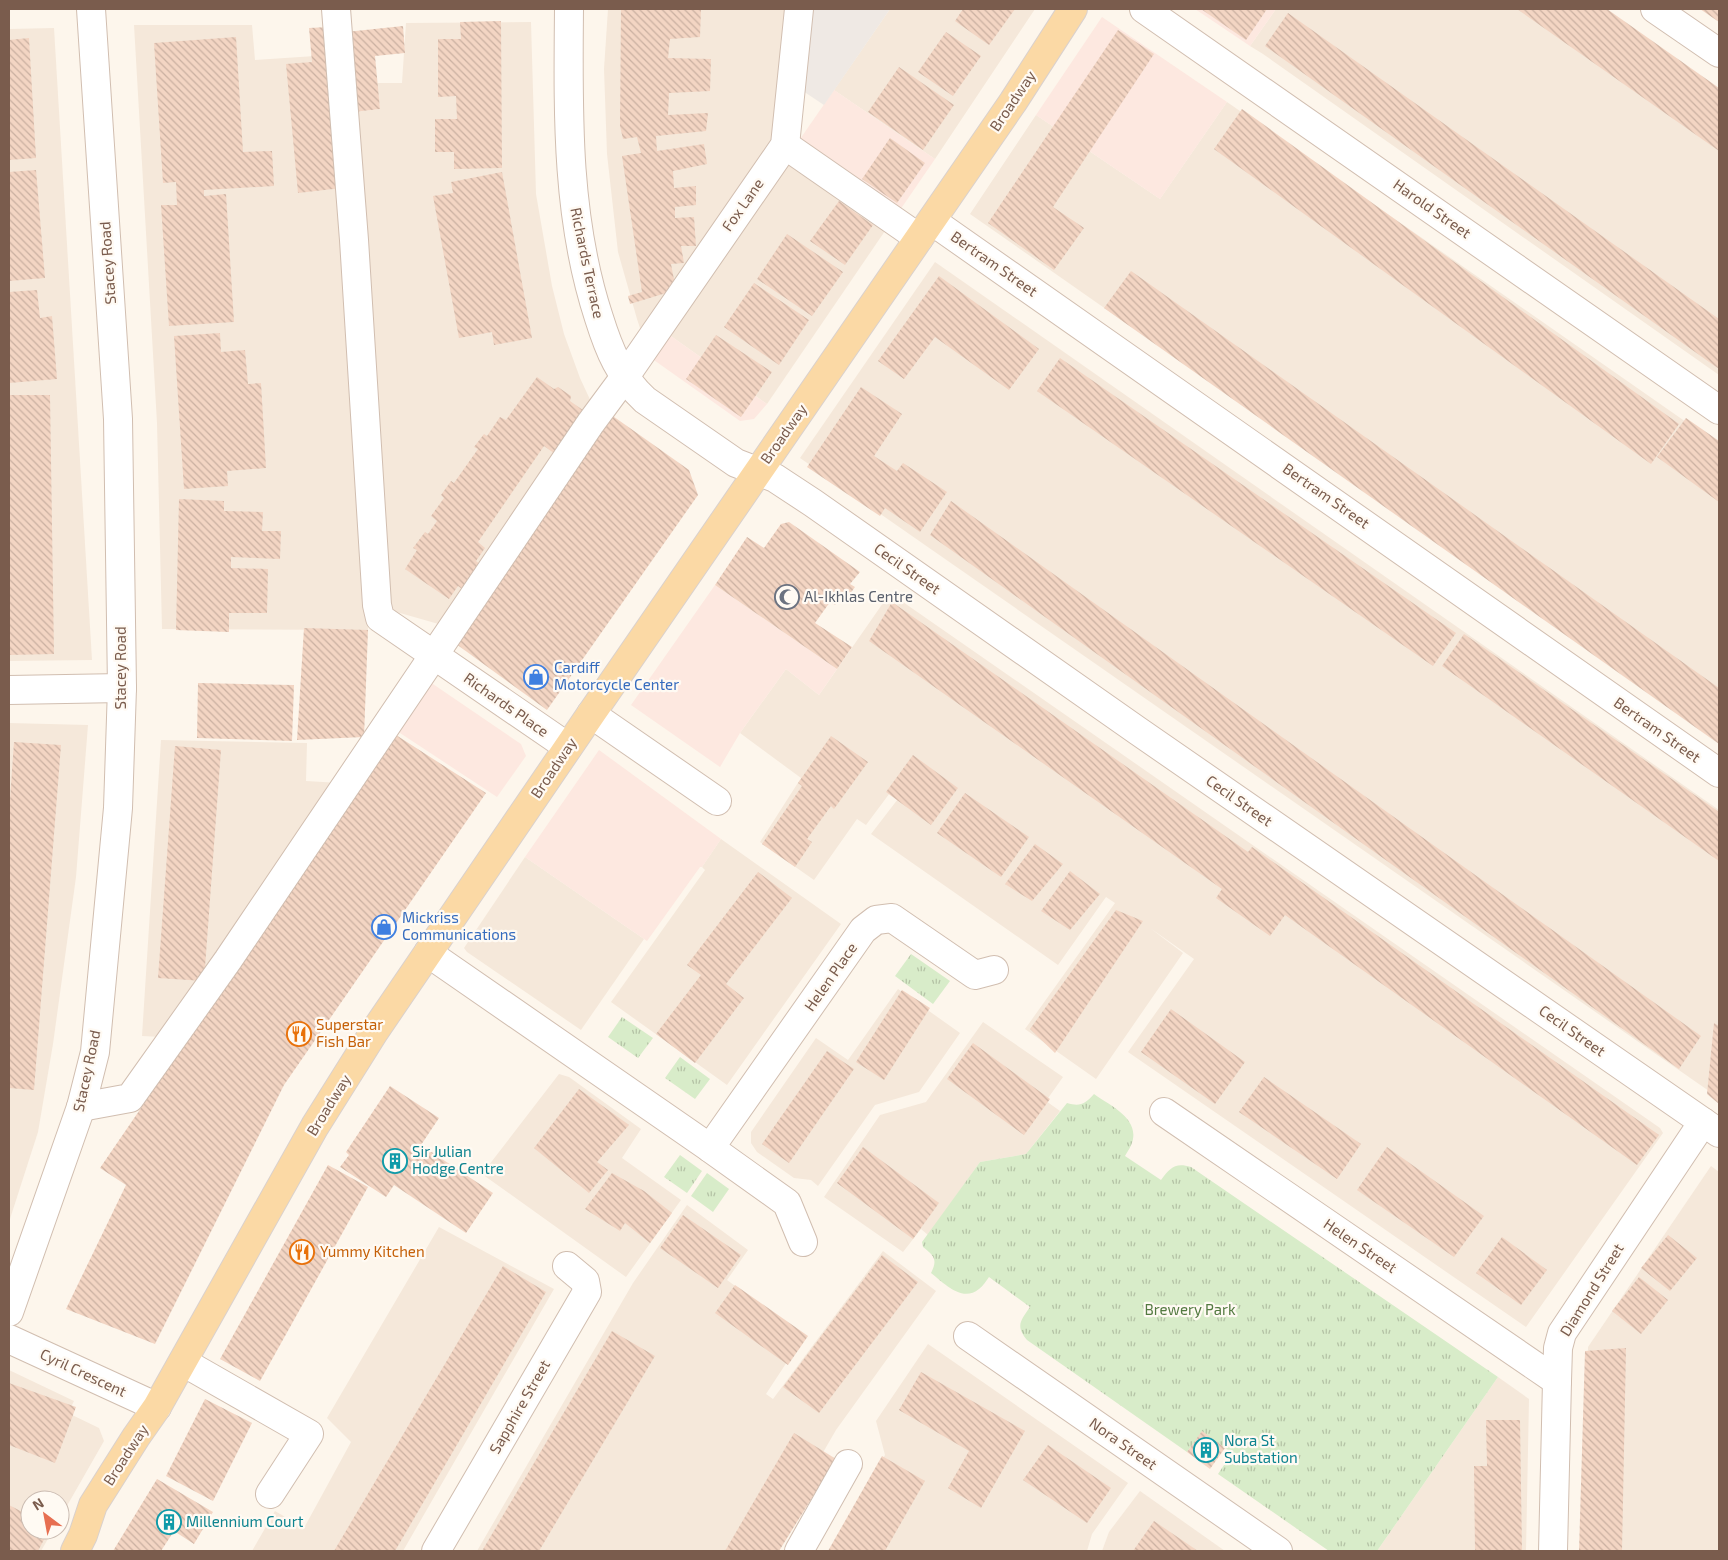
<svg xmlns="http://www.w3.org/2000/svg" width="1728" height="1560" font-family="'Exo 2',sans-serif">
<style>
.residential{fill:#f5e8da}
.commercial{fill:#fde8e0}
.industrial{fill:#efe9e4}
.grass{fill:url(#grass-tufts)}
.building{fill:url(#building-back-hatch)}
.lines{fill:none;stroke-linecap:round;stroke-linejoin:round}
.minor-casing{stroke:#d1beb0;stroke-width:30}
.major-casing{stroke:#dad1cd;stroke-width:30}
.minor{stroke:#fff;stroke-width:28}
.major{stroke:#fbd9a5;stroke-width:28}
.labels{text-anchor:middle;stroke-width:4.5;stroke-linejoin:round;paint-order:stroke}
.street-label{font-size:15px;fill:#7a5c4d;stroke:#fffaf3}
.worship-label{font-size:15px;fill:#5b616d;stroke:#fffaf3;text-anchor:start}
.shop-label{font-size:15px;fill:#366cbe;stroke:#fffaf3;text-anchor:start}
.food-label{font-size:15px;fill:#c56008;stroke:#fffaf3;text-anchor:start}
.culture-label{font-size:15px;fill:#0d838f;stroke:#fffaf3;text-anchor:start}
.park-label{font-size:15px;fill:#537a41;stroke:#fffaf3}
</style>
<defs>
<pattern id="grass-tufts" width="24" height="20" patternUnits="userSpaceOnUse" patternTransform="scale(1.25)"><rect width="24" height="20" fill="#d8ecc9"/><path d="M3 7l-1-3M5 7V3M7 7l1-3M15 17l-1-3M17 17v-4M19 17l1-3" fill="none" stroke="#b4c2a5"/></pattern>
<pattern id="building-back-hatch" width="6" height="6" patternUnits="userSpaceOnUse" patternTransform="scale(1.25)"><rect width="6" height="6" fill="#f3d5c3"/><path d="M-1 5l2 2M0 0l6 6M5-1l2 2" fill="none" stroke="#cab0a1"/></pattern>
</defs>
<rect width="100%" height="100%" fill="#fdf6ec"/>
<!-- residential -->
<g class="residential">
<path d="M608,9H792L779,140L643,337L637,319L618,252L607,154L604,69Z"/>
<path d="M890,9H1035L935,159L834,90Z"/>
<path d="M1276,9H1603L1719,90V375L1263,54L1250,46Z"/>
<path d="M531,22L536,194L552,286L564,334L580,378L593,406L442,625L386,609L354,112L380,109L377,83H402L406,23Z"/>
<path d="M134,25H252L255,60L330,55L349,247L368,630L162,629L157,423Z"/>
<path d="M54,28L92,660L9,661V29Z"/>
<path d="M1227,102L1719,445V738L970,214L1036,115L1160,199Z"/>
<path d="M786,161L887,228L767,404L668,334Z"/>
<path d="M935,262L1719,810V1098L800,458Z"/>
<path d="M890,593L1660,1128L1663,1133L1526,1327L1128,1052L1194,959L1150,928L1183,953L1096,1079L1025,1029L1115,903L1106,897L1058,965L871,834L901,795L913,762L866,825L857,819L814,880L760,842L801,778L740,733L786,669L819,695Z"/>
<path d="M9,723L88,725L76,877L53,1044L38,1132L9,1222Z"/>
<path d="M161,740L307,743L306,781L340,783L162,1037L142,1036Z"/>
<path d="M721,839L841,924L727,1085L611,1002L705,870L702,867Z"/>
<path d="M525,857L644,939L581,1030L467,952L464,948Z"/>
<path d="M898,989L960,1033L919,1092L875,1105L818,1186L811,1180L794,1178L757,1152L751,1143V1132L816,1038L848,1060Z"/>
<path d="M983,1022L1063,1077L1046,1101L1060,1111L1026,1154L980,1162L928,1235L921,1229L903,1252L824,1197L880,1115L926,1102Z"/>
<path d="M559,1074L569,1077L641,1129L622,1158L681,1200L626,1277L482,1174Z"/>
<path d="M1711,1166L1719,1172V1551H1583L1588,1347Z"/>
<path d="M687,1205L748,1250L727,1280L804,1336L766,1394L773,1399L883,1251L936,1291L836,1430L766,1551H477L633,1283Z"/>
<path d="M439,1227L554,1289L403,1551H252L275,1511L304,1528L351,1442L327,1418Z"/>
<path d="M928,1344L1128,1483L1092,1534L1087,1551H830L885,1455L876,1421Z"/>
<path d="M9,1370L74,1401L68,1413L99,1428L104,1441L60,1518V1500H30V1530H53L41,1551H9Z"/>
<path d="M1498,1377L1529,1399L1526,1551H1377Z"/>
<path d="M1140,1491L1225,1551H1102L1109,1532Z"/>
</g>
<!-- commercial -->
<g class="commercial">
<path d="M1195,9H1276L1250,46Z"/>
<path d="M1102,17L1227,102L1160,199L1036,115Z"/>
<path d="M834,90L935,159L900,210L798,142Z"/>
<path d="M668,334L767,404L754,419L740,421L651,358Z"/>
<path d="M715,585L837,669L819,695L786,669L740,733L720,767L631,705Z"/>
<path d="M430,682L521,744L526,756L497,797L397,731Z"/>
<path d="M599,750L721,839L702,867H700L647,941L525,857Z"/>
</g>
<!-- industrial -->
<path class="industrial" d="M811,9H890L824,105L803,91Z"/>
<!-- grass -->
<g class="grass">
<path d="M911,954L950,981L933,1004L895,976Z"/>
<path d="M622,1017L653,1038L638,1058L608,1037Z"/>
<path d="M680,1057L710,1079L695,1099L665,1078Z"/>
<path d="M1094,1094C1109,1105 1137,1117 1133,1139C1132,1145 1128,1151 1125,1156L1161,1180C1170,1168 1175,1162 1191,1167L1498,1377L1377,1551H1329L1218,1474L1232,1453L1202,1432L1187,1452L1027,1340C1015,1326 1021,1320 1030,1307L989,1277C986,1281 983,1286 979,1289C962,1303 944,1283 931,1273C938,1259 934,1256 923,1247L922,1242L980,1162L1026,1154L1067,1103C1080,1107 1085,1104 1094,1094Z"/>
<path d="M680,1155L702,1171L687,1193L664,1177Z"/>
<path d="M707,1173L729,1189L713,1212L691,1196Z"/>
</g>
<!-- building -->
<g class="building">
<path d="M621,9H701L700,37L670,39L668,58L711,59L710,91L669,93L668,115L708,113L706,131L656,136L657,151L704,144L707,164L673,171L674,188L696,186V205L675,207V218L694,217L696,246H681L684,263L671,264L676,290L630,304L628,296L642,292L622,156L641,153L637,137L623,139L620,126Z"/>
<path d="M963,9H1015L989,45L955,21Z"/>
<path d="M1201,9H1267L1246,40Z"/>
<path d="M1517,9H1607L1719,88V151Z"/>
<path d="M1700,9H1719V22Z"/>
<path d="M1288,13L1719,319V369L1265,46Z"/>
<path d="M501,21L502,168L454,169V152H435V119H457L456,96L438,97V39H461L460,22Z"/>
<path d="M403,26L405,53L375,56L380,109L354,112L346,32Z"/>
<path d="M328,27L342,188L298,193L286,64L312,62L309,28Z"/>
<path d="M1118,30L1154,54L1053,207L1084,228L1054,270L988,223Z"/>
<path d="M946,32L981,56L953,96L918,72Z"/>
<path d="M236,37L243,152L272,151L274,186L204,190V196L226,194L234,322L169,326L161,205H177L176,182L163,183L154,43Z"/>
<path d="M29,38L36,158L9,160V40Z"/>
<path d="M899,67L954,105L923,150L868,112Z"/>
<path d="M1242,109L1679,424L1651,464L1214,149Z"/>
<path d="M890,138L925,163L897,203L862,179Z"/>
<path d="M36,170L45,278L9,281V172Z"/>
<path d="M502,172L532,338L494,345L492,332L459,338L433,196L453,193L451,182Z"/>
<path d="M839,201L873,225L845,265L810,241Z"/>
<path d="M787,234L843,272L812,316L757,279Z"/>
<path d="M1131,271L1719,688V744L1104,308Z"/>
<path d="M939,276L1039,349L1009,390L935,337L904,379L878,361Z"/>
<path d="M754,283L809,320L779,365L724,327Z"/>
<path d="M37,290L40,318L52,316L57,379L9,383V292Z"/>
<path d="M220,333L221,352L245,350L248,384L261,383L266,468L227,471L228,486L184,489L174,336Z"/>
<path d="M716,335L772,372L741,417L686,379Z"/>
<path d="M1060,358L1456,633L1433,666L1037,391Z"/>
<path d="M537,377L554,389L558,387L571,396L570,401L587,413L558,456L544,446L478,542L485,548L476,561L482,566L465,591L458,586L449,599L405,569L417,550L413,548L425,532L428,534L437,521L431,516L444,498L441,495L451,481L454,483L478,449L474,447L484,434L487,436L500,417L506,420Z"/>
<path d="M861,387L902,414L874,456L897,471L903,463L947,492L920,532L885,508L880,516L807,467Z"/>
<path d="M9,395H50L54,654L9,655Z"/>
<path d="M610,414L689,470L698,495L547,710L452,641Z"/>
<path d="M1686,418L1719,441V502L1657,457Z"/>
<path d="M179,499L224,501V511L263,512L262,531H281L280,559L231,557V568L268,569L267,613H229V632L176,630Z"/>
<path d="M951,501L1701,1036L1679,1069L930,535Z"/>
<path d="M789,522L860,572L850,584L855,587L847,598L843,595L835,605L830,602L815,623L852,647L837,669L715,585L747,537L764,548L781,524Z"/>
<path d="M892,602L1248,852L1252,847L1659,1135L1637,1165L1285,915L1270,936L1216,898L1222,889L869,641Z"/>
<path d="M304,628L368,630L364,737L297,740Z"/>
<path d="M1464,634L1719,812V861L1442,666Z"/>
<path d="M198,683L294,685L292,741L197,738Z"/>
<path d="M396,735L486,793L284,1085L155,1344L66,1309L126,1185L100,1168Z"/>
<path d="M831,736L868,762L834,809L831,806L807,839L812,842L795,867L762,844L802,786L798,783Z"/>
<path d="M14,742L61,745L34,1090L9,1088V815Z"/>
<path d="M175,746L221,750L204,981L158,978Z"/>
<path d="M913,755L958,788L931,825L886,792Z"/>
<path d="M965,793L1029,837L1001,877L937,833Z"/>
<path d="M1035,844L1063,864L1032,901L1005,884Z"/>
<path d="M1070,871L1100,894L1070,930L1041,911Z"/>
<path d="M758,872L792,898L726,984L744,998L695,1063L656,1034L701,975L687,965Z"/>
<path d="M1116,910L1143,921L1055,1053L1030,1029Z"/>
<path d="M902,990L930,1008L884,1080L856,1062Z"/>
<path d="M1171,1009L1245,1062L1215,1104L1141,1052Z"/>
<path d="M1714,1023L1719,1026V1104L1707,1094Z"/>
<path d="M973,1043L1050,1099L1024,1135L947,1079Z"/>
<path d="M827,1051L854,1069L789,1163L762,1144Z"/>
<path d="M1264,1077L1361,1144L1337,1179L1239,1112Z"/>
<path d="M390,1086L439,1118L421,1145L493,1193L466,1233L394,1185L386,1197L340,1167L349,1155L346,1152Z"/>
<path d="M579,1089L629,1125L597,1162L608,1170L589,1193L534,1148Z"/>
<path d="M863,1147L939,1203L913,1239L837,1183Z"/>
<path d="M1387,1147L1484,1216L1454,1257L1357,1190Z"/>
<path d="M328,1165L368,1187L260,1381L220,1359Z"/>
<path d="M612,1173L644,1191L672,1213L650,1243L625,1223L620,1231L585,1209Z"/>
<path d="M683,1215L741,1255L718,1288L660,1248Z"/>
<path d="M1668,1235L1697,1258L1670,1291L1641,1268Z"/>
<path d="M1502,1237L1547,1270L1521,1305L1476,1273Z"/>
<path d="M882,1255L918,1282L819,1413L783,1387Z"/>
<path d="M503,1266L546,1292L395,1551H334Z"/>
<path d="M1639,1277L1668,1300L1641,1334L1612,1311Z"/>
<path d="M735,1285L808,1336L788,1365L715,1313Z"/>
<path d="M612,1331L655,1356L539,1551H482Z"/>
<path d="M1626,1348L1622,1551H1579L1585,1351Z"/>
<path d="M921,1372L1025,1431L981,1508L948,1488L969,1451L899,1410Z"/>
<path d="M9,1383L76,1407L55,1463L9,1445Z"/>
<path d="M205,1399L252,1423L213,1501L166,1476Z"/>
<path d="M1486,1420H1520L1522,1551H1475L1474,1466H1487Z"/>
<path d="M1202,1431L1225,1448L1210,1469L1187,1452Z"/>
<path d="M794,1433L836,1459L779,1551H725Z"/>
<path d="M1048,1445L1111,1488L1087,1523L1023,1480Z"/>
<path d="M882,1456L925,1481L885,1551H828Z"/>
<path d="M157,1479L213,1512L194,1544L174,1531L161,1551H113Z"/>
<path d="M9,1505L30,1516V1530H49L38,1551H9Z"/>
<path d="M1154,1521L1198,1551H1133Z"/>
</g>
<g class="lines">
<defs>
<g id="minor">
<path d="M336,9L354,240L377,605L380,618L568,747"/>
<path d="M569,9C568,113 566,218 599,318C609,350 620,377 645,400L736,463L775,478L813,503L1138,731L1719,1133"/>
<path d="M1144,9L1719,410"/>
<path d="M1655,9L1719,53"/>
<path d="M785,145L919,238"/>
<path d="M932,221L1719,773"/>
<path d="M9,690L122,688"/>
<path d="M591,714L717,801"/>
<path d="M428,953L710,1148"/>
<path d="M81,1107L130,1098L228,960L590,424L624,378L785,145L799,9"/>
<path d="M1164,1112L1557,1381"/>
<path d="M803,1242L787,1203L710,1148L863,930L876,920L892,918L975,975L994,970"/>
<path d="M9,1312L81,1107L95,1052L118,808L122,688L118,419L91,9"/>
<path d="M968,1336L1278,1551"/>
<path d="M9,1339L157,1407"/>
<path d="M183,1362L309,1434L270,1494"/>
<path d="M436,1551L587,1292L585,1281L567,1266"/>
<path d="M799,1551L848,1464"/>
<path d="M1553,1551L1557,1381L1558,1348L1562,1333L1703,1122"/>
</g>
<path id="major" d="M75,1551L83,1535L93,1505L136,1437L157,1407L315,1126L374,1032L591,714L1013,102L1073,9"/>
</defs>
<!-- minor casing -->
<use href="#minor" class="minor-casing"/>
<!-- major casing -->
<use href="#major" class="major-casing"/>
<!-- minor -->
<use href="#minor" class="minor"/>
<!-- major -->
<use href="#major" class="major"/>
</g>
<!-- icons -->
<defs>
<symbol id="mosque-ring" viewBox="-11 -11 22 22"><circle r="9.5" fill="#fffaf3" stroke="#6b7280" stroke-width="1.5"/><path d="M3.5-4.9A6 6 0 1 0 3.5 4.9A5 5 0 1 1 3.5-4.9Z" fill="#6b7280"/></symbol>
<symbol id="shop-ring" viewBox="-11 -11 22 22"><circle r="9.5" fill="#fffaf3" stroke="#3f7fe0" stroke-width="1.5"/><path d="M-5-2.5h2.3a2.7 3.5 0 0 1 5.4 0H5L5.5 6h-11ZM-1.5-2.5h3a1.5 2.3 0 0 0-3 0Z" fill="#3f7fe0"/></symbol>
<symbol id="restaurant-ring" viewBox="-11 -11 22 22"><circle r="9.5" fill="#fffaf3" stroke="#e8710a" stroke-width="1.5"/><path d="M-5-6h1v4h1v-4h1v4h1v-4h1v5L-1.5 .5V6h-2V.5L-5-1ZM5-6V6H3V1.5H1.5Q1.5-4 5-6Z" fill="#e8710a"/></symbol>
<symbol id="building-ring" viewBox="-11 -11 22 22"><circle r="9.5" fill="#fffaf3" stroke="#0f9aa8" stroke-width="1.5"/><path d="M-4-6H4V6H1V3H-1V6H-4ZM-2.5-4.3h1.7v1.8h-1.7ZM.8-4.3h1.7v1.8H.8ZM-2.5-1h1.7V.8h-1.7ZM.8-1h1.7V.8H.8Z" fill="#0f9aa8"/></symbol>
</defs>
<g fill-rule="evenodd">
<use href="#mosque-ring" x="773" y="583" width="28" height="28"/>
<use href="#shop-ring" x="522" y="663" width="28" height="28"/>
<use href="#shop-ring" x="370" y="913" width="28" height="28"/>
<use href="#restaurant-ring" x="285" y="1020" width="28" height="28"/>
<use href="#building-ring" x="381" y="1147" width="28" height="28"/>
<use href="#restaurant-ring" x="288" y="1238" width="28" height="28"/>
<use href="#building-ring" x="1192" y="1436" width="28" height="28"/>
<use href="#building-ring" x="155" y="1508" width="28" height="28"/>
</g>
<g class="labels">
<!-- street labels -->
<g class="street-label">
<text transform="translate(1013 101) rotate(-56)" y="5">Broadway</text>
<text transform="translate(743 205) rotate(-55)" y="5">Fox Lane</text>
<text transform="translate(1432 209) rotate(35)" y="5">Harold Street</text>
<text transform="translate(108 263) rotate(-94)" y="5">Stacey Road</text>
<text transform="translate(587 263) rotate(78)" y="5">Richards Terrace</text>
<text transform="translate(994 264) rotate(35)" y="5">Bertram Street</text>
<text transform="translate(784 434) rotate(-55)" y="5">Broadway</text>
<text transform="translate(1326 496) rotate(35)" y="5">Bertram Street</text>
<text transform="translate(907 569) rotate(35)" y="5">Cecil Street</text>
<text transform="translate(121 668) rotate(-90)" y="5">Stacey Road</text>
<text transform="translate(506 705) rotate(35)" y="5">Richards Place</text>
<text transform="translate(1657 730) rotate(35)" y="5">Bertram Street</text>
<text transform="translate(554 768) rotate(-56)" y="5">Broadway</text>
<text transform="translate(1239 801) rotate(35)" y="5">Cecil Street</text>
<text transform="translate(831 977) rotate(-55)" y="5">Helen Place</text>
<text transform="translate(1572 1031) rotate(35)" y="5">Cecil Street</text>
<text transform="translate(87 1071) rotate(-78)" y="5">Stacey Road</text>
<text transform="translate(329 1105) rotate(-58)" y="5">Broadway</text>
<text transform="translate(1360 1246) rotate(34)" y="5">Helen Street</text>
<text transform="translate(1592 1290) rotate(-58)" y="5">Diamond Street</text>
<text transform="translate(83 1373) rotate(25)" y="5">Cyril Crescent</text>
<text transform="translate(520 1407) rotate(-60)" y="5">Sapphire Street</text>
<text transform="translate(1123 1444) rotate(35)" y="5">Nora Street</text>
<text transform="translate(126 1455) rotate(-57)" y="5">Broadway</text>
</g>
<!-- worship labels -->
<g class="worship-label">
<text x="804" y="602">Al-Ikhlas Centre</text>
</g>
<!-- shop labels -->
<g class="shop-label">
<text x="554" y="673">Cardiff<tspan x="554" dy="17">Motorcycle Center</tspan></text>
<text x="402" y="923">Mickriss<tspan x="402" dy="17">Communications</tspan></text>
</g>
<!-- food labels -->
<g class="food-label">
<text x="316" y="1030">Superstar<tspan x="316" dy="17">Fish Bar</tspan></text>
<text x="320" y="1257">Yummy Kitchen</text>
</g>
<!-- culture labels -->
<g class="culture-label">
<text x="412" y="1157">Sir Julian<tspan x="412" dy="17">Hodge Centre</tspan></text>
<text x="1224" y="1446">Nora St<tspan x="1224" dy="17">Substation</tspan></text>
<text x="186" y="1527">Millennium Court</text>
</g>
<!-- park labels -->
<g class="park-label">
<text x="1190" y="1315">Brewery Park</text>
</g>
</g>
<!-- border -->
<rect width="1728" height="1560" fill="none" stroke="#7a5c4d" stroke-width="20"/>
<!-- north arrow -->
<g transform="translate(45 1515) rotate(328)"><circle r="24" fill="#fffaf3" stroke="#cabbb1"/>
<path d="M0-4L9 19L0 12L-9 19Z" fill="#e76f51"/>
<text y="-8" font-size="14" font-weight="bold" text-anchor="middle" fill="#7a5c4d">N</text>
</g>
</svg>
